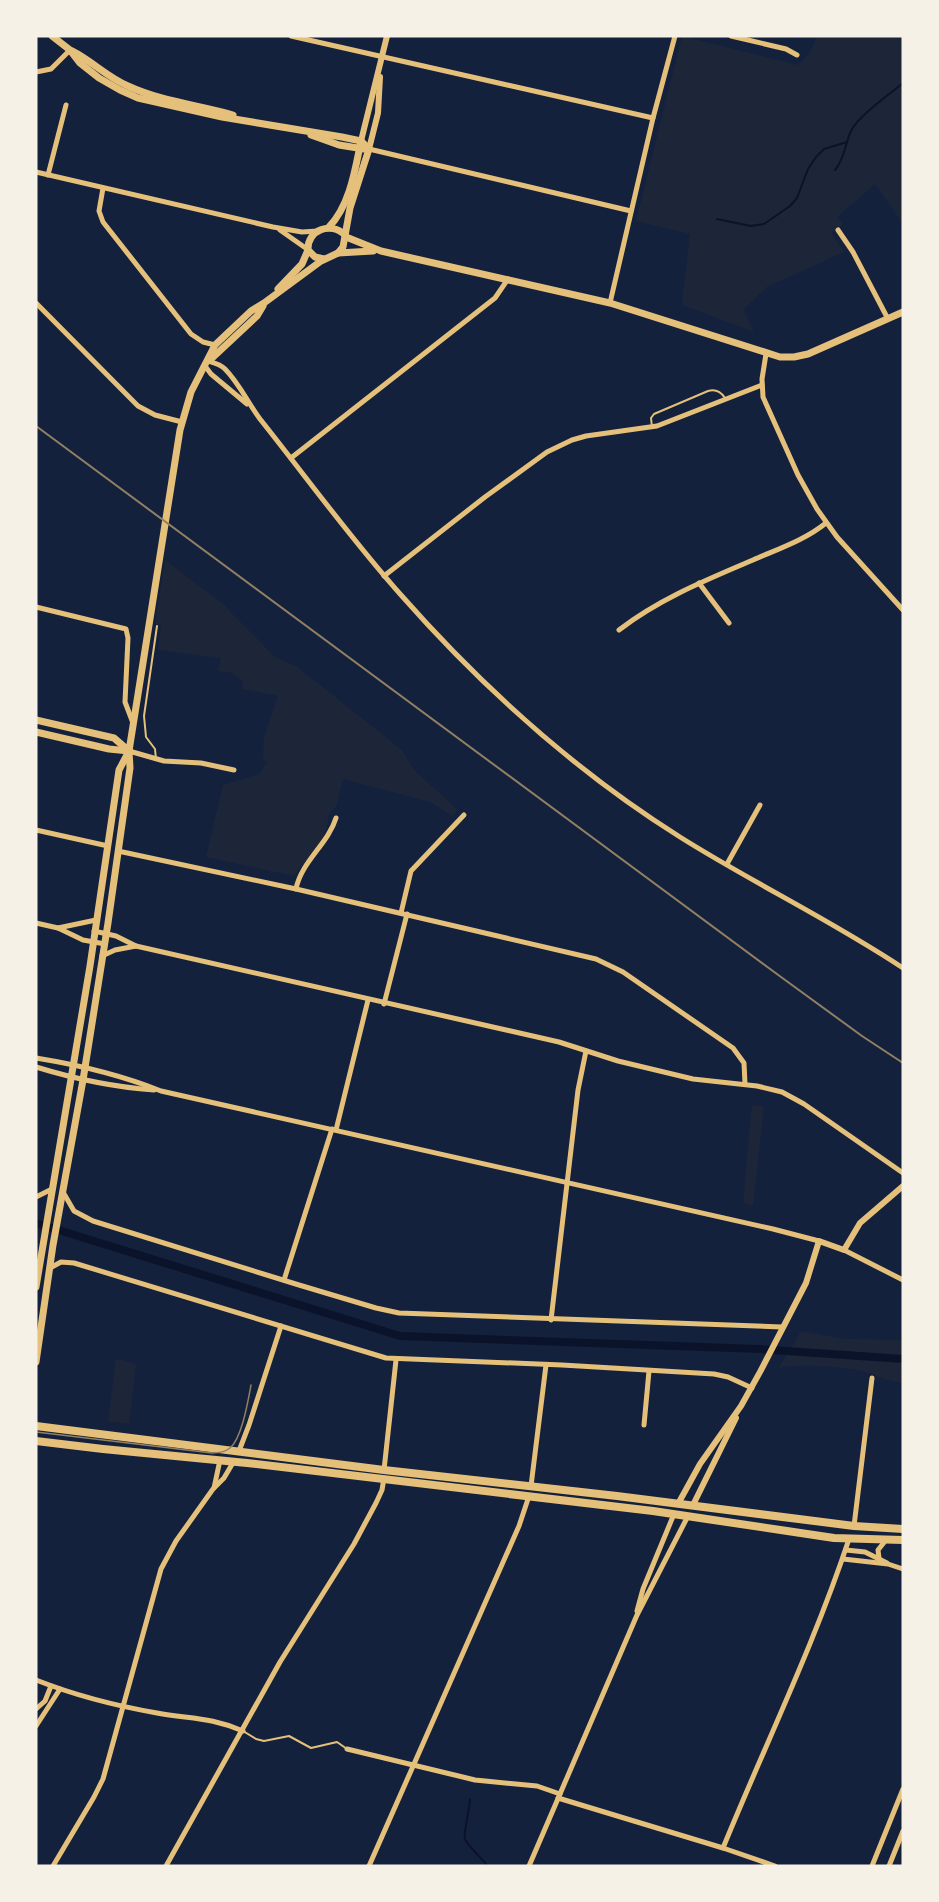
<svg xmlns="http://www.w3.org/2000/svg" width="939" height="1902" font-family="Lato,sans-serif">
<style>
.green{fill:#1d2539}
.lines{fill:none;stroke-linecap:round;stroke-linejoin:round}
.stream{stroke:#0b132b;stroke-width:2}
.canal{stroke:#0b132b;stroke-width:8}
.service{stroke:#e5c07b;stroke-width:2}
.minor{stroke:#e5c07b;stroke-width:5}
.tertiary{stroke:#e5c07b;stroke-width:6}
.secondary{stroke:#e5c07b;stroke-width:7}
.trunk{stroke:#e5c07b;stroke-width:8}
.tram{stroke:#918062;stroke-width:1.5}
.rail{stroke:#918062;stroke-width:2}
</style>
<rect width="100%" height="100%" fill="#14213d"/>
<!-- green -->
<g class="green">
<path d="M682,36L797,65L809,54L817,36H903V224L875,184L837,217L843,224L831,233L844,252L767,287L743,310L754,332L682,305L690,234L636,221Z"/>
<path d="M165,560L222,603L275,657L296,666L402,750L414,770L457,809L454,817L430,802L343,779L336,807C325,813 330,822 325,832C320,846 303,864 294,876L206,857L223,785L259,774L267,762L263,760L264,737L278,696L242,689L243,681L232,673L218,671L221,658L158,650L161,625L155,624Z"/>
<path d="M752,1105L764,1107L753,1206L743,1203Z"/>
<path d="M801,1331L844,1339L903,1340V1383C888,1381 877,1376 863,1371C847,1367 794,1363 779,1368Z"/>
<path d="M116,1359L136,1364L129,1424L108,1421Z"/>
</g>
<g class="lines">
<!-- stream -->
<g class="stream">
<path d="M835,170C845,158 845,144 851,131C858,116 890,94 903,83"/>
<path d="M717,219L751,226L764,224L790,206L797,198L808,169L816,157L824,149L847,142"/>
<path d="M470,1799C470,1808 463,1834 465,1839C468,1846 482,1859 488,1866"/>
</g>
<!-- canal -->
<path class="canal" d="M36,1223L400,1336L759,1349L903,1359"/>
<!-- service -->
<g class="service">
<path d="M652,427L651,418L654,414L708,391C715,389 721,392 725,398"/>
<path d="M156,759L155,749L146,737L144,716L157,626"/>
<path d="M243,1731L256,1739L264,1741L289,1736L311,1748L337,1742L347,1749"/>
</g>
<!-- minor -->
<g class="minor">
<path d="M291,36L653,118"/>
<path d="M731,36L786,49L797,55"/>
<path d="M36,72L51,69L70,50"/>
<path d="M369,149L631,211"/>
<path d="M36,172L273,227L302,232L318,231"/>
<path d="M48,175L66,105"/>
<path d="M103,188L99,211L103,222L191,334L203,342L215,345"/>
<path d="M280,230L307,249"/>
<path d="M838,230L853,252L888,319"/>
<path d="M36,303L138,406L155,415L182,422"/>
<path d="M610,303L653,118L675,36"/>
<path d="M766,354L762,379L763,397L798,475L817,509L837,537L903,610"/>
<path d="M208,361C215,363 220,364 225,369C239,383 248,403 260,419C307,478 351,539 401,595C483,688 575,771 680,837C753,883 831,920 903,968"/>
<path d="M205,366L211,374L247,404"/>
<path d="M291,458L495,298L508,279"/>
<path d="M384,576L485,497L547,452L572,440L586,436L657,426L762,385"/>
<path d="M699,583L729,623"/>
<path d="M36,607L126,629L128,638L125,702L133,723"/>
<path d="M619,630C659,599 706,580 753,560C778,549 805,540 826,523"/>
<path d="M129,751L164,761L201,763L234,770"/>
<path d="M36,830L108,846"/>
<path d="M118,851L296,889L596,959L623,972L733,1048L744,1063L745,1084"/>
<path d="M727,864L760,805"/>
<path d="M296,889C301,862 328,844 336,818"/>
<path d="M401,913L411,871L464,815"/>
<path d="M36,923L58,928L96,920"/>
<path d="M58,928L83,940L105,944"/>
<path d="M94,931L116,936L136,946L559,1042L618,1061L693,1079L757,1086L782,1092L804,1104L903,1173"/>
<path d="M102,956L115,950L136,946"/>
<path d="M384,1004L407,914"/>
<path d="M36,1058C79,1065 121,1075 161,1091L773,1229L819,1241"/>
<path d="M36,1067C75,1079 113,1087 154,1090"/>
<path d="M336,1130L368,1000"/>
<path d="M63,1192L74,1211L93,1221L299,1285L376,1308L399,1313L782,1327"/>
<path d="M36,1197L52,1189"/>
<path d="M844,1250L903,1280"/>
<path d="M50,1268L61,1262L74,1263L386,1358L562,1365L714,1374L728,1377L752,1388"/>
<path d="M284,1280L332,1129"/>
<path d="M551,1320L578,1090L586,1051"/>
<path d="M644,1425L649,1371"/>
<path d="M239,1451L249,1425L281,1326"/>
<path d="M384,1470L396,1360"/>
<path d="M531,1486L546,1365"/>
<path d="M214,1488L220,1460"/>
<path d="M854,1526L872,1378"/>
<path d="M846,1550L865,1552L887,1563"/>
<path d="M879,1558L878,1550L886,1540"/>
<path d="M843,1559L888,1564L903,1569"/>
<path d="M637,1611L643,1589L674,1514"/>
<path d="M36,1680C74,1695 117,1706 157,1713C190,1719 211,1717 243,1731"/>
<path d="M36,1709L45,1701L51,1686"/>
<path d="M36,1726L60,1689"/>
<path d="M347,1749L475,1780L537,1786L560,1794"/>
<path d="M558,1798L723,1848L775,1866"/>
<path d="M723,1848C765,1745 814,1645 849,1539"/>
<path d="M53,1866L94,1797L103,1779L161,1569L176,1541L213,1489L224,1478L234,1461"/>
<path d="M166,1866L280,1662L354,1544L376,1503L382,1490L384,1478"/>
<path d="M369,1866L519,1526L529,1496"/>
<path d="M529,1866L637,1615L688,1516"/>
<path d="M872,1866L903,1789"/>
<path d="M889,1866L903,1831"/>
</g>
<!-- tertiary -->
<g class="tertiary">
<path d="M361,141L387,36"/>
<path d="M369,149L378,113L380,77"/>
<path d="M678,1504L700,1464L741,1406L760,1372L806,1283L819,1241L844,1250L860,1223L903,1186"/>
<path d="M693,1505L736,1418"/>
</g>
<!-- secondary -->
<g class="secondary">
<path d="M52,36L70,50L80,63L99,78L120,90L138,98L222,117L342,137L361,141L369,149"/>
<path d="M72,51C92,61 107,77 128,86C160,101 198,105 233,115"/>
<path d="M311,135L339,145L364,149"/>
<path d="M329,227C350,205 355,170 361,141"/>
<path d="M346,237L381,251L610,303L780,357H794L808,354L903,312"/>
<path d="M338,253L373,251"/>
<path d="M324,259L315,257L308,250C307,230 331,221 345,235"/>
<path d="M278,289L302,264L308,250"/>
<path d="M210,360L257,316L263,306"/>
<path d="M36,720L114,738L129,751"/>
<path d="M36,732L109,749L129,751"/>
<path d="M36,1287L90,966L119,770L128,753"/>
<path d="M36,1362L53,1245L83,1080L108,923L130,768L129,751L180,430L191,392L215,345L251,311L264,303L321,261L338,253L343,247L350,208L369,149"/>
</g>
<!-- trunk -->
<g class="trunk">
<path d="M36,1426L384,1470L617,1496L854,1526L903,1529"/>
<path d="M36,1441L103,1449L247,1463L653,1511L834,1538L903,1540"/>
</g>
<!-- tram -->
<path class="tram" d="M36,1432L212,1453C218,1453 225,1452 230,1448C242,1438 248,1401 251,1385"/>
<!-- rail -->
<path class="rail" d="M36,426L781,977L862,1036L903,1063"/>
</g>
<!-- border -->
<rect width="939" height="1902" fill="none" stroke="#f6f1e7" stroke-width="75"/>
</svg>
